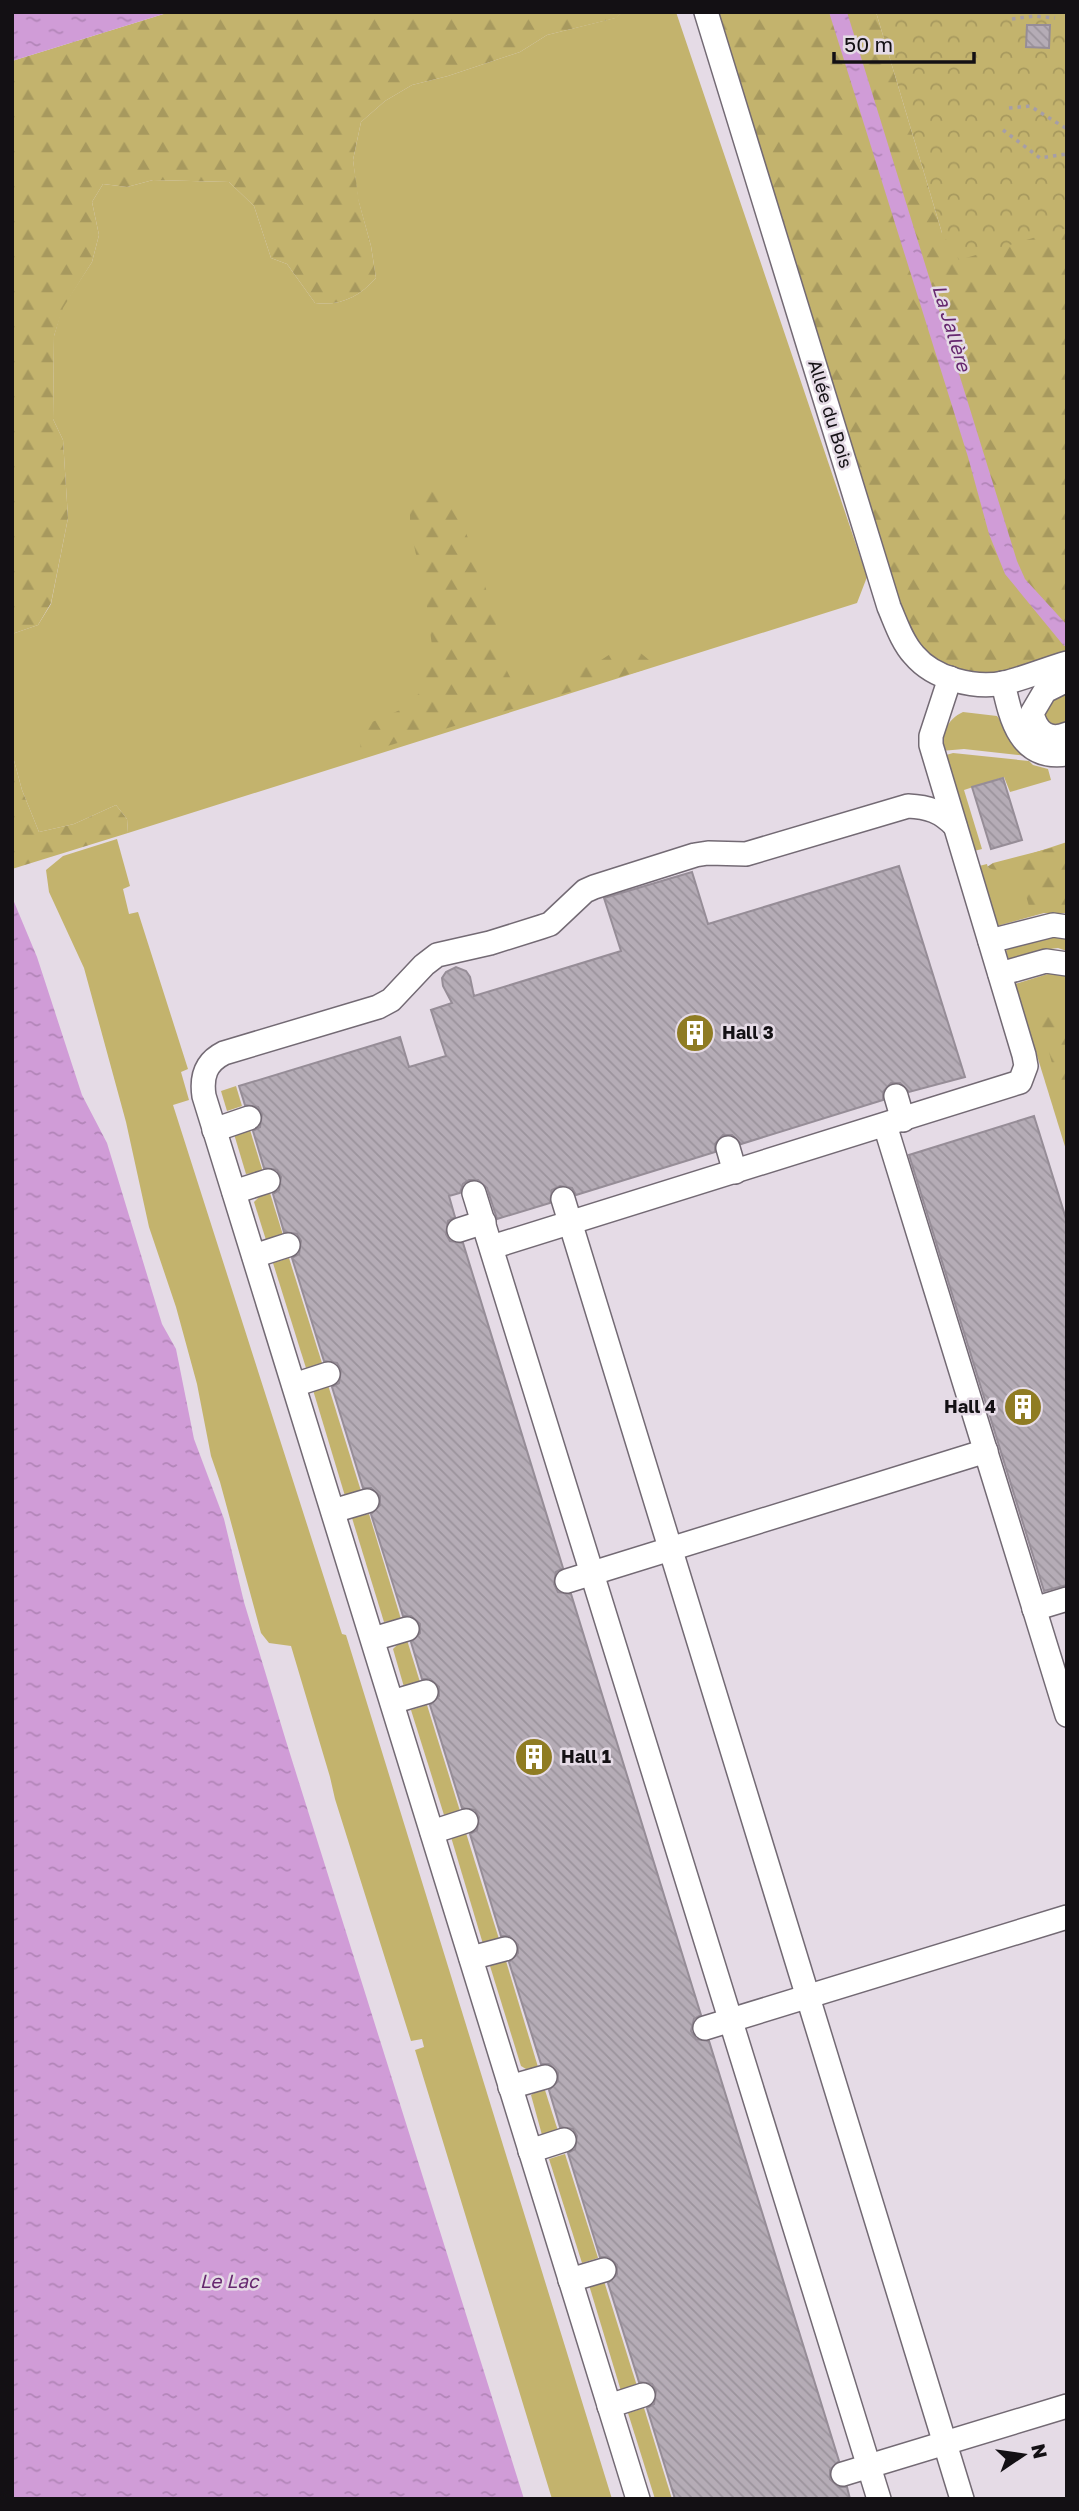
<svg xmlns="http://www.w3.org/2000/svg" width="1079" height="2511" font-family="'Golos Text',sans-serif">
<style>
.grass{fill:#c3b36d}
.forest{fill:url(#forest-firs)}
.park{fill:url(#park-crowns)}
.water{fill:url(#water-ripples)}
.building{fill:url(#building-back-hatch);stroke:#968d97;stroke-width:2}
.lines{fill:none;stroke-linecap:round;stroke-linejoin:round}
.minor-casing{stroke:#736a74;stroke-width:26}
.path{stroke:#a69ea7;stroke-width:3.5;stroke-dasharray:3.5 5;stroke-linecap:butt}
.minor{stroke:#fff;stroke-width:23}
.labels{text-anchor:middle;stroke-width:5;stroke-linejoin:round;paint-order:stroke}
.street-label{font-size:18px;fill:#131014;stroke:#e5dbe6}
.poi-label{font-size:18px;font-weight:bold;fill:#131014;stroke:#e5dbe6;text-anchor:start}
.water-label{font-size:19px;font-style:italic;fill:#66286f;stroke:#e5dbe6}
</style>
<defs>
<pattern id="forest-firs" width="22" height="20" patternUnits="userSpaceOnUse" patternTransform="scale(1.75)"><rect width="22" height="20" fill="#c3b36d"/><path d="M5 1l3.5 6h-7zM16 11l3.5 6h-7z" fill="#a7995e"/></pattern>
<pattern id="park-crowns" width="20" height="18" patternUnits="userSpaceOnUse" patternTransform="scale(1.75)"><rect width="20" height="18" fill="#c3b36d"/><path d="M2 6a3 3 0 1 1 6 0M12 15a3 3 0 1 1 6 0" fill="none" stroke="#a7995e"/></pattern>
<pattern id="water-ripples" width="26" height="14" patternUnits="userSpaceOnUse" patternTransform="scale(1.75)"><rect width="26" height="14" fill="#d09cd7"/><path d="M2 4q2-2 4 0t4 0M15 11q2-2 4 0t4 0" fill="none" stroke="#b285b8"/></pattern>
<pattern id="building-back-hatch" width="6" height="6" patternUnits="userSpaceOnUse" patternTransform="scale(1.75)"><rect width="6" height="6" fill="#b5acb6"/><path d="M-1 5l2 2M0 0l6 6M5-1l2 2" fill="none" stroke="#9b939c"/></pattern>
</defs>
<rect width="100%" height="100%" fill="#e5dbe6"/>
<!-- grass -->
<g class="grass">
<path d="M623,12H676L867,577L857,603L128,833L127,819L116,805L74,824L39,832L22,790L12,753V634L38,625L51,604L68,518L63,440L53,419L54,336L62,308L92,262L99,235L92,202L103,184L127,187L153,180L229,182L254,206L271,258L287,264L315,303C341,306 359,297 376,278L371,246L358,199L353,160L361,122L385,101L412,85L448,76L520,52L547,35L615,18Z"/>
<path d="M1067,686V721L1059,726L1050,725L1044,716L1045,707Z"/>
<path d="M963,712L997,716L1028,756L964,749L941,751C942,734 947,719 963,712Z"/>
<path d="M953,753L1029,761L1033,765L1048,769L1051,780L1010,792L1004,777L964,790L982,849L974,851L943,756Z"/>
<path d="M117,839L130,886L123,889L129,914L138,912L188,1069L181,1072L189,1100L173,1105L342,1634L346,1635L612,2499H552L415,2050L424,2047L422,2039L411,2041L335,1799L330,1777L291,1646L269,1643L261,1633L220,1482L211,1456L197,1384L176,1307L149,1227L126,1122L84,968L49,892L46,870L63,856Z"/>
<path d="M1067,842V913H1044L997,926L979,866L987,864L988,868Z"/>
<path d="M1050,937H1067V951L1058,948L1050,949L1015,959L1008,958L1006,951L1012,945Z"/>
<path d="M1051,973H1059L1067,977V1153L1015,984Z"/>
<path d="M236,1086L242,1106L227,1111L221,1091Z"/>
<path d="M250,1130L263,1172L246,1174L234,1134Z"/>
<path d="M270,1193L283,1235L266,1240L254,1202L260,1196Z"/>
<path d="M289,1258L322,1363L306,1368L273,1263Z"/>
<path d="M328,1385L361,1491L345,1496L313,1390Z"/>
<path d="M369,1514L401,1619L384,1622L352,1518Z"/>
<path d="M407,1640L420,1682L404,1687L393,1649L399,1643Z"/>
<path d="M427,1705L460,1811L444,1815L411,1710Z"/>
<path d="M466,1833L499,1939L483,1944L451,1837Z"/>
<path d="M506,1961L538,2067L526,2069L521,2066L490,1966Z"/>
<path d="M544,2087L558,2131L542,2135L531,2095Z"/>
<path d="M565,2154L598,2258L582,2263L549,2159Z"/>
<path d="M604,2281L637,2386L621,2391L589,2285Z"/>
<path d="M644,2408L672,2499H655L628,2413Z"/>
</g>
<!-- forest -->
<g class="forest">
<path d="M170,12H623L616,18L547,35L520,52L448,76L412,85L385,101L361,122L353,160L359,202L371,246L376,278C359,297 341,306 315,303L287,264L271,258L254,206L229,182L153,180L127,187L103,184L92,202L99,235L92,262L63,308L54,336L53,419L63,440L68,518L51,603L38,625L12,634V61Z"/>
<path d="M717,12H876L942,233L1067,226V652L995,674L961,672L928,657L906,624Z"/>
<path d="M437,485L448,486L481,572L495,620L506,669L512,681L533,683L554,678L595,664L624,645H631L649,660L643,670L374,750H361L359,738L372,722L407,707L421,691L432,646L426,600L410,527V488Z"/>
<path d="M12,753L22,790L39,832L74,824L116,805L127,819L128,833L12,869Z"/>
<path d="M1067,844V907L1036,909L1029,906L1019,873C1010,866 998,874 987,867L993,863Z"/>
<path d="M1056,1012L1067,1017V1094L1055,1074L1040,1020Z"/>
</g>
<!-- park -->
<path class="park" d="M876,12H1067V228L959,260L942,233Z"/>
<!-- water -->
<g class="water">
<path d="M12,12H170L12,61Z"/>
<path d="M829,12H847L1017,561L1025,579L1067,625V645L1064,646L1005,574L989,534L968,457Z"/>
<path d="M12,897L37,957L82,1095L107,1143L162,1324L176,1349L194,1439L224,1519L244,1602L286,1741L524,2499H12Z"/>
</g>
<!-- building -->
<g class="building">
<path d="M1027,25H1050L1049,48L1026,47Z"/>
<path d="M1003,778L1022,840L991,849L972,787Z"/>
<path d="M899,866L965,1077L909,1092L900,1083H891L883,1092V1100L741,1144L732,1135H723L715,1144V1152L576,1195L572,1188L560,1186L552,1190L550,1203L497,1219L487,1188L478,1180H469L463,1184L460,1193L449,1196L455,1217L448,1221L446,1234L450,1241L463,1243L563,1568L556,1572L554,1584L558,1592L571,1594L701,2015L694,2019L691,2031L696,2039L709,2041L839,2461L830,2470V2479L839,2487H847L850,2499H675L647,2408L654,2404L656,2391L652,2384L639,2382L608,2283L617,2274V2265L608,2257H600L568,2153L575,2149L577,2136L573,2129L560,2127L549,2090L558,2081V2073L549,2064H541L509,1962L518,1953V1945L509,1936H501L470,1834L477,1830L479,1817L475,1810L462,1808L430,1705L439,1696V1687L430,1679H422L411,1642L420,1633V1624L411,1616H403L371,1514L380,1505V1496L371,1488H363L332,1387L339,1383L341,1370L337,1363L324,1361L292,1258L299,1254L301,1241L297,1234L284,1232L273,1194L279,1190L281,1177L277,1170L264,1168L253,1131L260,1127L262,1114L258,1107L245,1105L239,1086L400,1037L409,1067L446,1056L431,1010L452,1003L443,986L442,978L446,972L456,967L466,971L470,977L474,996L621,951L604,898L692,872L708,924Z"/>
<path d="M1034,1116L1067,1222V1585L1044,1591L909,1155Z"/>
</g>
<g class="lines">
<defs>
<g id="minor">
<path d="M706,12L889,607C896,623 902,642 914,655C934,679 975,689 1004,683C1025,678 1046,669 1067,663"/>
<path d="M1067,680L1045,691L1032,713C1036,731 1048,742 1067,734"/>
<path d="M1003,683C1011,719 1020,761 1067,754"/>
<path d="M990,941L1053,925L1067,927"/>
<path d="M1000,974L1046,961L1067,964"/>
<path d="M896,1096L903,1120"/>
<path d="M885,1125L1067,1715"/>
<path d="M214,1130L249,1118"/>
<path d="M728,1148L735,1172"/>
<path d="M234,1192L268,1181"/>
<path d="M474,1193L879,2499"/>
<path d="M563,1199L962,2499"/>
<path d="M459,1230L484,1222"/>
<path d="M492,1247L1020,1082L1026,1066L1024,1055L931,745V736L950,678"/>
<path d="M254,1256L288,1245"/>
<path d="M294,1385L328,1374"/>
<path d="M333,1511L367,1501"/>
<path d="M567,1581L986,1451"/>
<path d="M1034,1609L1067,1599"/>
<path d="M373,1639L407,1629"/>
<path d="M392,1702L426,1692"/>
<path d="M432,1832L466,1821"/>
<path d="M471,1958L505,1949"/>
<path d="M705,2028L1067,1917"/>
<path d="M510,2087L545,2077"/>
<path d="M530,2151L564,2140"/>
<path d="M570,2280L604,2270"/>
<path d="M609,2406L643,2395"/>
<path d="M843,2474L1067,2406"/>
<path d="M638,2499L204,1096C201,1076 206,1062 224,1053L378,1007L391,1000L424,965L437,955L490,943L541,927L550,924L585,891L594,887L695,855L708,853L746,854L908,806C928,807 941,811 955,826"/>
</g>
</defs>
<!-- minor casing -->
<use href="#minor" class="minor-casing"/>
<!-- path -->
<g class="path">
<path d="M1012,19L1034,16L1055,18"/>
<path d="M1009,108L1030,106L1067,129"/>
<path d="M1003,130L1040,158L1067,154"/>
</g>
<!-- minor -->
<use href="#minor" class="minor"/>
</g>
<!-- icons -->
<defs>
<symbol id="building-disc" viewBox="-11 -11 22 22"><circle r="9.5" fill="#8f7c23" stroke="#e5dbe6"/><path d="M-4-6H4V6H1V3H-1V6H-4ZM-2.5-4.3h1.7v1.8h-1.7ZM.8-4.3h1.7v1.8H.8ZM-2.5-1h1.7V.8h-1.7ZM.8-1h1.7V.8H.8Z" fill="#fff"/></symbol>
</defs>
<g fill-rule="evenodd">
<use href="#building-disc" x="673" y="1011" width="44" height="44"/>
<use href="#building-disc" x="1001" y="1385" width="44" height="44"/>
<use href="#building-disc" x="512" y="1735" width="44" height="44"/>
</g>
<g class="labels">
<!-- street labels -->
<g class="street-label">
<text transform="translate(830 414) rotate(73)" y="6">Allée du Bois</text>
</g>
<!-- poi labels -->
<g class="poi-label">
<text x="722" y="1039">Hall 3</text>
<text x="996" y="1413" text-anchor="end">Hall 4</text>
<text x="561" y="1763">Hall 1</text>
</g>
<!-- water labels -->
<g class="water-label">
<text transform="translate(952 328) rotate(73)" y="7">La Jallère</text>
<text x="229" y="2288">Le Lac</text>
</g>
</g>
<!-- border -->
<rect width="1079" height="2511" fill="none" stroke="#131014" stroke-width="28"/>
<!-- north arrow -->
<g transform="translate(1023 2455) rotate(77)" stroke="#e5dbe6" stroke-width="5" paint-order="stroke">
<path d="M0-5L12 26L0 18L-12 26Z" fill="#131014"/>
<text y="-10" font-size="19" font-weight="bold" text-anchor="middle" fill="#131014">N</text>
</g>
<!-- scale -->
<path d="M834 52v10h140v-10" fill="none" stroke="#131014" stroke-width="3.5"/>
<text x="844" y="52" font-size="21" fill="#131014" stroke="#e5dbe6" stroke-width="5" paint-order="stroke">50 m</text>
</svg>
